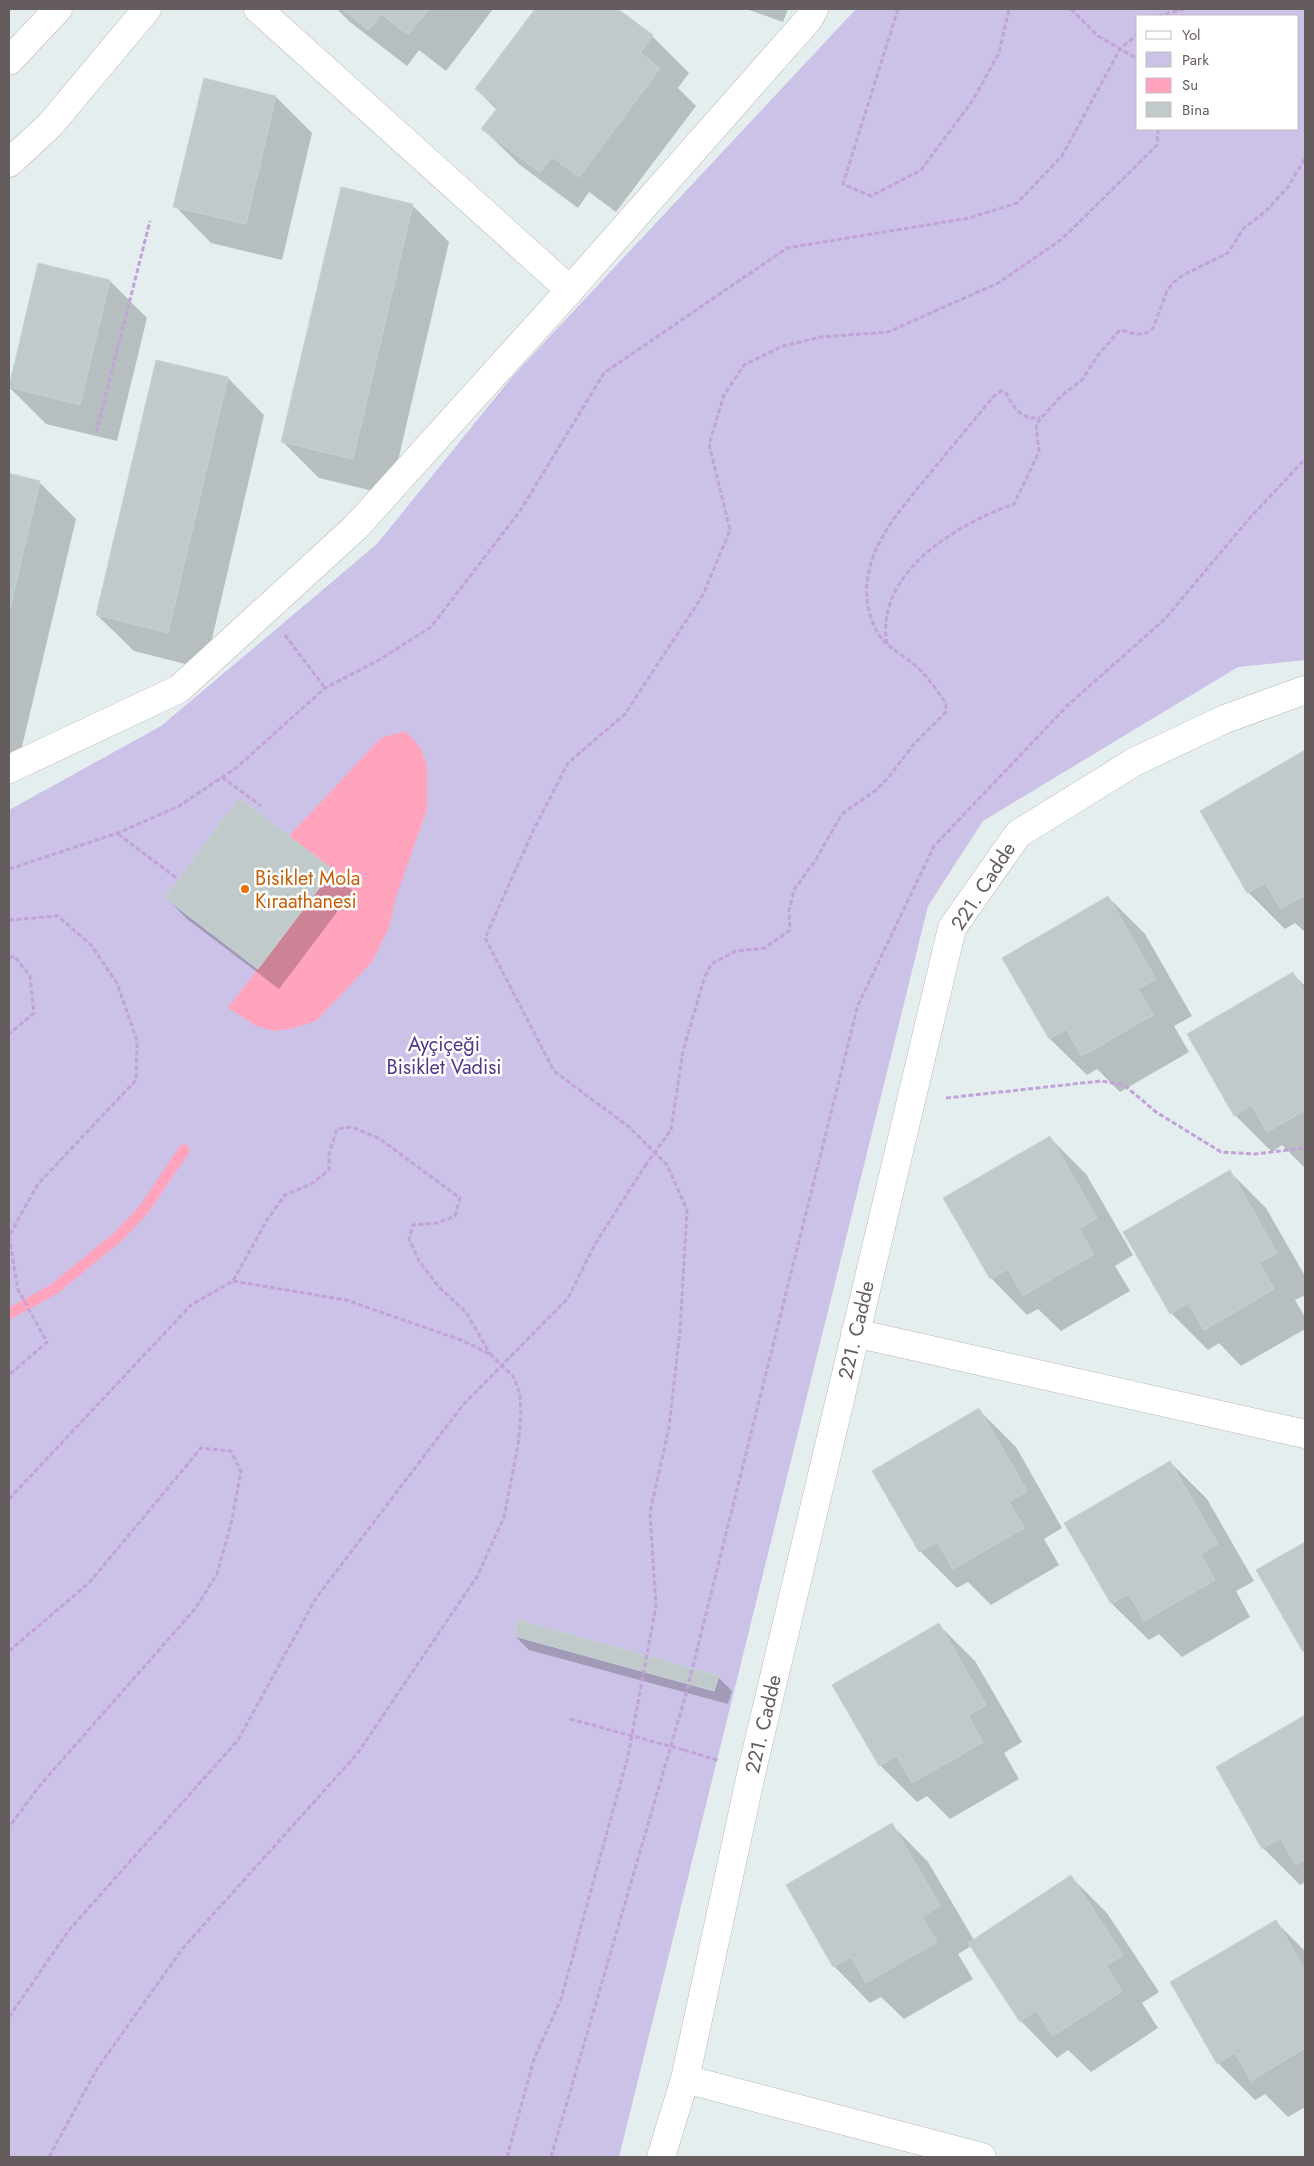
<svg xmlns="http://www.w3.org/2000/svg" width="1314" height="2166" font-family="Jost,sans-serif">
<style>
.green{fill:#ccc1e7;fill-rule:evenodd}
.water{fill:#ffa4bc}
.shadow{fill:#0003}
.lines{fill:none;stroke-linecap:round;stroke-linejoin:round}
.stream{stroke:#ffa4bc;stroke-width:11}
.building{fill:#c0caca;stroke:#c3d4d4}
.minor-casing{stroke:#bbb5b5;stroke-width:29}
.path{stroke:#c2a3d9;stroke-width:3;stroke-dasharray:5 2.5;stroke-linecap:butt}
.minor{stroke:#fff;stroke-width:28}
.path-bridge{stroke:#c2a3d9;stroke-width:3;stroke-dasharray:5 2.5;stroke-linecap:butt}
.food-dot{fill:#e8710a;stroke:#fff;stroke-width:2}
.labels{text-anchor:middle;stroke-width:5;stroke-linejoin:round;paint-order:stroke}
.food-label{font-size:20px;fill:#c56008;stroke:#fff;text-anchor:start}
.street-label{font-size:20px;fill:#655c5d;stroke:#fff}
.park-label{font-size:20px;fill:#53368b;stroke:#fff}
</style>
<rect width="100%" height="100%" fill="#e4eeef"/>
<!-- green -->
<path class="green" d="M856,9H1305V660L1238,667L983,821L928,906L619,2157H9V810L161,726L377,544L512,377ZM1138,16H1298V129H1138Z"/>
<!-- water -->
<path class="water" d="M405,731L420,747L427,766V809L396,897L389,927L372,962L316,1021L294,1028L274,1031L256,1026L228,1008L333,870L289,836L381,738Z"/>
<!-- shadow -->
<g class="shadow">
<path d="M337,9H493L446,71L419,50L407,66L350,22Z"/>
<path d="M536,9H615L652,36L689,73L678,88L696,106L616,212L589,192L578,208L520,165L483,129L497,110L476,89Z"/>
<path d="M746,9H788L783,22Z"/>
<path d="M276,97L312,133L282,260L211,243L175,206Z"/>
<path d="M412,205L449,242L390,495L319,478L282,441Z"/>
<path d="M110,281L147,318L117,441L46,424L9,387Z"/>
<path d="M157,362L228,378L264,415L205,669L134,651L97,615Z"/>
<path d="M9,475L39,482L76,519L16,772L9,770Z"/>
<path d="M1305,752V932L1295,923L1285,929L1248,892L1202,812Z"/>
<path d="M240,800L332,871L353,891L279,989L187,919L166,898Z"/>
<path d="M1108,897L1145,934L1192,1016L1174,1026L1189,1052L1120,1092L1097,1069L1087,1075L1050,1039L1003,958Z"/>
<path d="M1293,974L1305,986V1168L1282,1145L1272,1152L1235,1115Z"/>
<path d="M1049,1137L1086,1174L1133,1255L1115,1266L1130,1291L1061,1331L1038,1309L1027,1315L991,1278Z"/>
<path d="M1230,1172L1266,1208L1305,1276V1295L1295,1300L1305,1317V1329L1241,1366L1219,1343L1208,1350L1171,1313Z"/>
<path d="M979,1410L1016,1447L1062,1528L1044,1539L1059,1565L991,1605L968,1582L957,1588L920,1551L874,1471Z"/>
<path d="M1170,1462L1207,1499L1254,1581L1236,1591L1250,1617L1182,1657L1159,1634L1149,1640L1112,1604L1065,1523Z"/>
<path d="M1305,1543V1652L1258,1571Z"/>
<path d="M938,1624L975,1661L1022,1742L1004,1753L1019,1779L950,1819L927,1796L917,1802L880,1765Z"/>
<path d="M515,1636L718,1677L732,1691L728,1704L529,1650Z"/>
<path d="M1305,1716V1882L1300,1885L1263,1848L1217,1768Z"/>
<path d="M892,1825L928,1862L974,1940L1071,1877L1107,1913L1159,1992L1142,2003L1158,2028L1091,2072L1068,2050L1057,2058L1021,2021L971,1946L958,1954L973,1979L904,2019L881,1997L870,2003L834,1966Z"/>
<path d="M1276,1922L1305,1951V2107L1288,2117L1265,2094L1255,2100L1218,2063Z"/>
</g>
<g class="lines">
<!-- stream -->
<path class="stream" d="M9,1314L54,1289L119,1236L145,1208L184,1150"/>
</g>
<!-- building -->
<g class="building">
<path d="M342,9H429L408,35L381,14L369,30Z"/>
<path d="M535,9H618L653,35L640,53L660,68L579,177L552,157L540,172L481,129L498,107L475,89Z"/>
<path d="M204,78L276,96L246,224L173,207Z"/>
<path d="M341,187L413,204L353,459L281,442Z"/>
<path d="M38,263L110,280L80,405L9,387Z"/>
<path d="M156,360L228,377L168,633L96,615Z"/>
<path d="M9,473L40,481L9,613Z"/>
<path d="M1305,750V895L1281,909L1265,883L1247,893L1200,811Z"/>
<path d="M239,798L333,870L258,969L165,898Z"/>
<path d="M1108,896L1156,979L1138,989L1153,1015L1082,1056L1066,1029L1049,1039L1002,958Z"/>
<path d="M1293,972L1305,993V1110L1267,1132L1251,1105L1234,1116L1187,1034Z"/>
<path d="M1050,1136L1097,1218L1079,1229L1094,1254L1023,1296L1008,1269L990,1279L943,1198Z"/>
<path d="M1230,1170L1277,1253L1259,1263L1274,1289L1204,1330L1188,1303L1170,1314L1123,1232Z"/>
<path d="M979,1408L1027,1491L1009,1502L1024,1528L953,1569L937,1542L919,1552L872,1471Z"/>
<path d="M1170,1461L1218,1544L1200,1554L1215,1580L1144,1621L1129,1594L1111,1604L1064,1523Z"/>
<path d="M1305,1542V1650L1303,1652L1256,1570Z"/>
<path d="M518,1620L719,1676L714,1691L514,1636Z"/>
<path d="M939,1623L986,1705L968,1716L983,1742L912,1783L897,1756L879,1766L832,1685Z"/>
<path d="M1305,1715V1860L1296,1865L1280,1838L1262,1849L1216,1767Z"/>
<path d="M892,1823L940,1906L922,1917L937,1942L866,1983L851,1957L833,1967L786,1885Z"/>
<path d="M1071,1875L1123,1955L1106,1966L1122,1991L1053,2036L1036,2010L1020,2022L968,1943Z"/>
<path d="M1276,1920L1305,1970V2048L1251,2081L1235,2053L1217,2064L1170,1982Z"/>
</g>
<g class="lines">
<defs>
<g id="minor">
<path d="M258,9L570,290"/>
<path d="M9,61L58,9"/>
<path d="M9,163L50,125L147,9"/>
<path d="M9,769L179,689L356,527L570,290L808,20L814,9"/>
<path d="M855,1333L1305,1434"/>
<path d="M685,2079L982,2157"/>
<path d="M661,2157L685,2079L752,1770L952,928L1018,834L1134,762L1225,719L1305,690"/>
</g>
</defs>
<!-- minor casing -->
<use href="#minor" class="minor-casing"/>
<!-- path -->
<g class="path">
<path d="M898,9L843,184L871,196L921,170L973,100L999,53L1009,9"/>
<path d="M1071,9L1098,36"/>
<path d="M1158,16L1184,9"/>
<path d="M1136,58L1138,60"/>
<path d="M96,433L150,221"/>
<path d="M285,635L325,688"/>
<path d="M887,644C874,573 957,524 1014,504L1039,452L1036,424L1061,396L1082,380L1098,355L1120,330C1133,333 1144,338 1153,328L1167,291L1173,283L1183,275L1228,253L1243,229L1266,211L1288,187L1305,158"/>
<path d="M222,777L261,806"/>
<path d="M118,834L178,879"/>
<path d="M9,869L118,833L179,806L236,768L325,688L379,660L431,627L520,511L604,373L787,248L969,218L1017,203L1062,156L1120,49L1138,34"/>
<path d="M9,920L58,916L91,945L117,983L137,1041L136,1080L38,1184L9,1236L18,1290L47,1342L9,1375"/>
<path d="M9,958L14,956L30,976L34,1013L9,1034"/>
<path d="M946,1098L1101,1081L1124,1085L1156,1112L1221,1152L1255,1154L1305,1148"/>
<path d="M671,1130L683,1051L704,979L711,964L736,951L765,948L790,930L789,911L794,890L815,861L842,814L876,790L888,778L914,744L945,713L946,703C937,691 929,678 918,668C903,654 886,648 876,630C867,612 864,590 869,571C877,533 908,501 931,472C952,447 973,421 994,396L1001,391L1006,393C1014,408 1021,420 1040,418"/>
<path d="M233,1281L346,1300L461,1340L490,1354"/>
<path d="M9,1499L191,1305L233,1281L267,1220L285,1195L311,1184L329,1170V1154L337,1129L352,1127L380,1139L460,1198L455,1216L437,1223L413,1225L409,1239L419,1261L439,1287L466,1312L490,1354"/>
<path d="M9,1651L89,1583L201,1448L231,1451L241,1472L231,1524L217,1574L195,1609L41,1784L9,1827"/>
<path d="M684,1750L720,1761"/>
<path d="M9,2017L69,1930L238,1740L316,1598L463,1405L568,1298L595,1244L645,1166"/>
<path d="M49,2157L97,2069L183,1948L357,1754L478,1575L504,1517L518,1445L521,1415L520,1394L513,1376"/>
<path d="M507,2157L534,2059L561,1999L628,1756L656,1606L650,1513L669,1427L680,1331L687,1210L667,1165L629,1127L554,1071L485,938L533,831L568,763L625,714L703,595L730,530L709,444L724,395L744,365L783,346L821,337L888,332L998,283L1062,239L1157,145L1158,129"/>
<path d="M551,2157L686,1694L858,1005L934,846L1068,705L1165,619L1248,520L1305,459"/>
</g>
<!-- minor -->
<use href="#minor" class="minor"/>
<!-- path-bridge -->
<g class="path-bridge">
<path d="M1098,36L1136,58"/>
<path d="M645,1166L671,1130"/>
<path d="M490,1354L513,1376"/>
<path d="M570,1719L684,1750"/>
</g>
</g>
<!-- markers -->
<circle class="food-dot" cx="245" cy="889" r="5"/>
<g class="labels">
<!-- food labels -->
<g class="food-label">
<text x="255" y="885">Bisiklet Mola<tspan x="255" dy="23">Kıraathanesi</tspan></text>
</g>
<!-- street labels -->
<g class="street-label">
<text transform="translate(983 886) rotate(-57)" y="7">221. Cadde</text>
<text transform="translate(856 1330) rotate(-77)" y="7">221. Cadde</text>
<text transform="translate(763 1724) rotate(-77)" y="7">221. Cadde</text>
</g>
<!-- park labels -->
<g class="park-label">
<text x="444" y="1051">Ayçiçeği<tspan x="444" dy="23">Bisiklet Vadisi</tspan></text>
</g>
</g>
<!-- border -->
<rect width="1314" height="2166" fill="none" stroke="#655c5d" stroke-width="20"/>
<!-- legend -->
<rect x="1136" y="15" width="162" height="115" fill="#ffffff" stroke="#c1bebe"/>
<rect x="1146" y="31" width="25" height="8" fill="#ffffff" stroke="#c1bebe"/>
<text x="1182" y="40" font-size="15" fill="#655c5d">Yol</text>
<rect x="1146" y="52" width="25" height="15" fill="#ccc1e7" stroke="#c1bebe"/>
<text x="1182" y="65" font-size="15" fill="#655c5d">Park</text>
<rect x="1146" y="78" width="25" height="15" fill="#ffa4bc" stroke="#c1bebe"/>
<text x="1182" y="90" font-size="15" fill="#655c5d">Su</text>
<rect x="1146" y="102" width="25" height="15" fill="#c0caca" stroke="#c1bebe"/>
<text x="1182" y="115" font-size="15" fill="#655c5d">Bina</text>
</svg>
